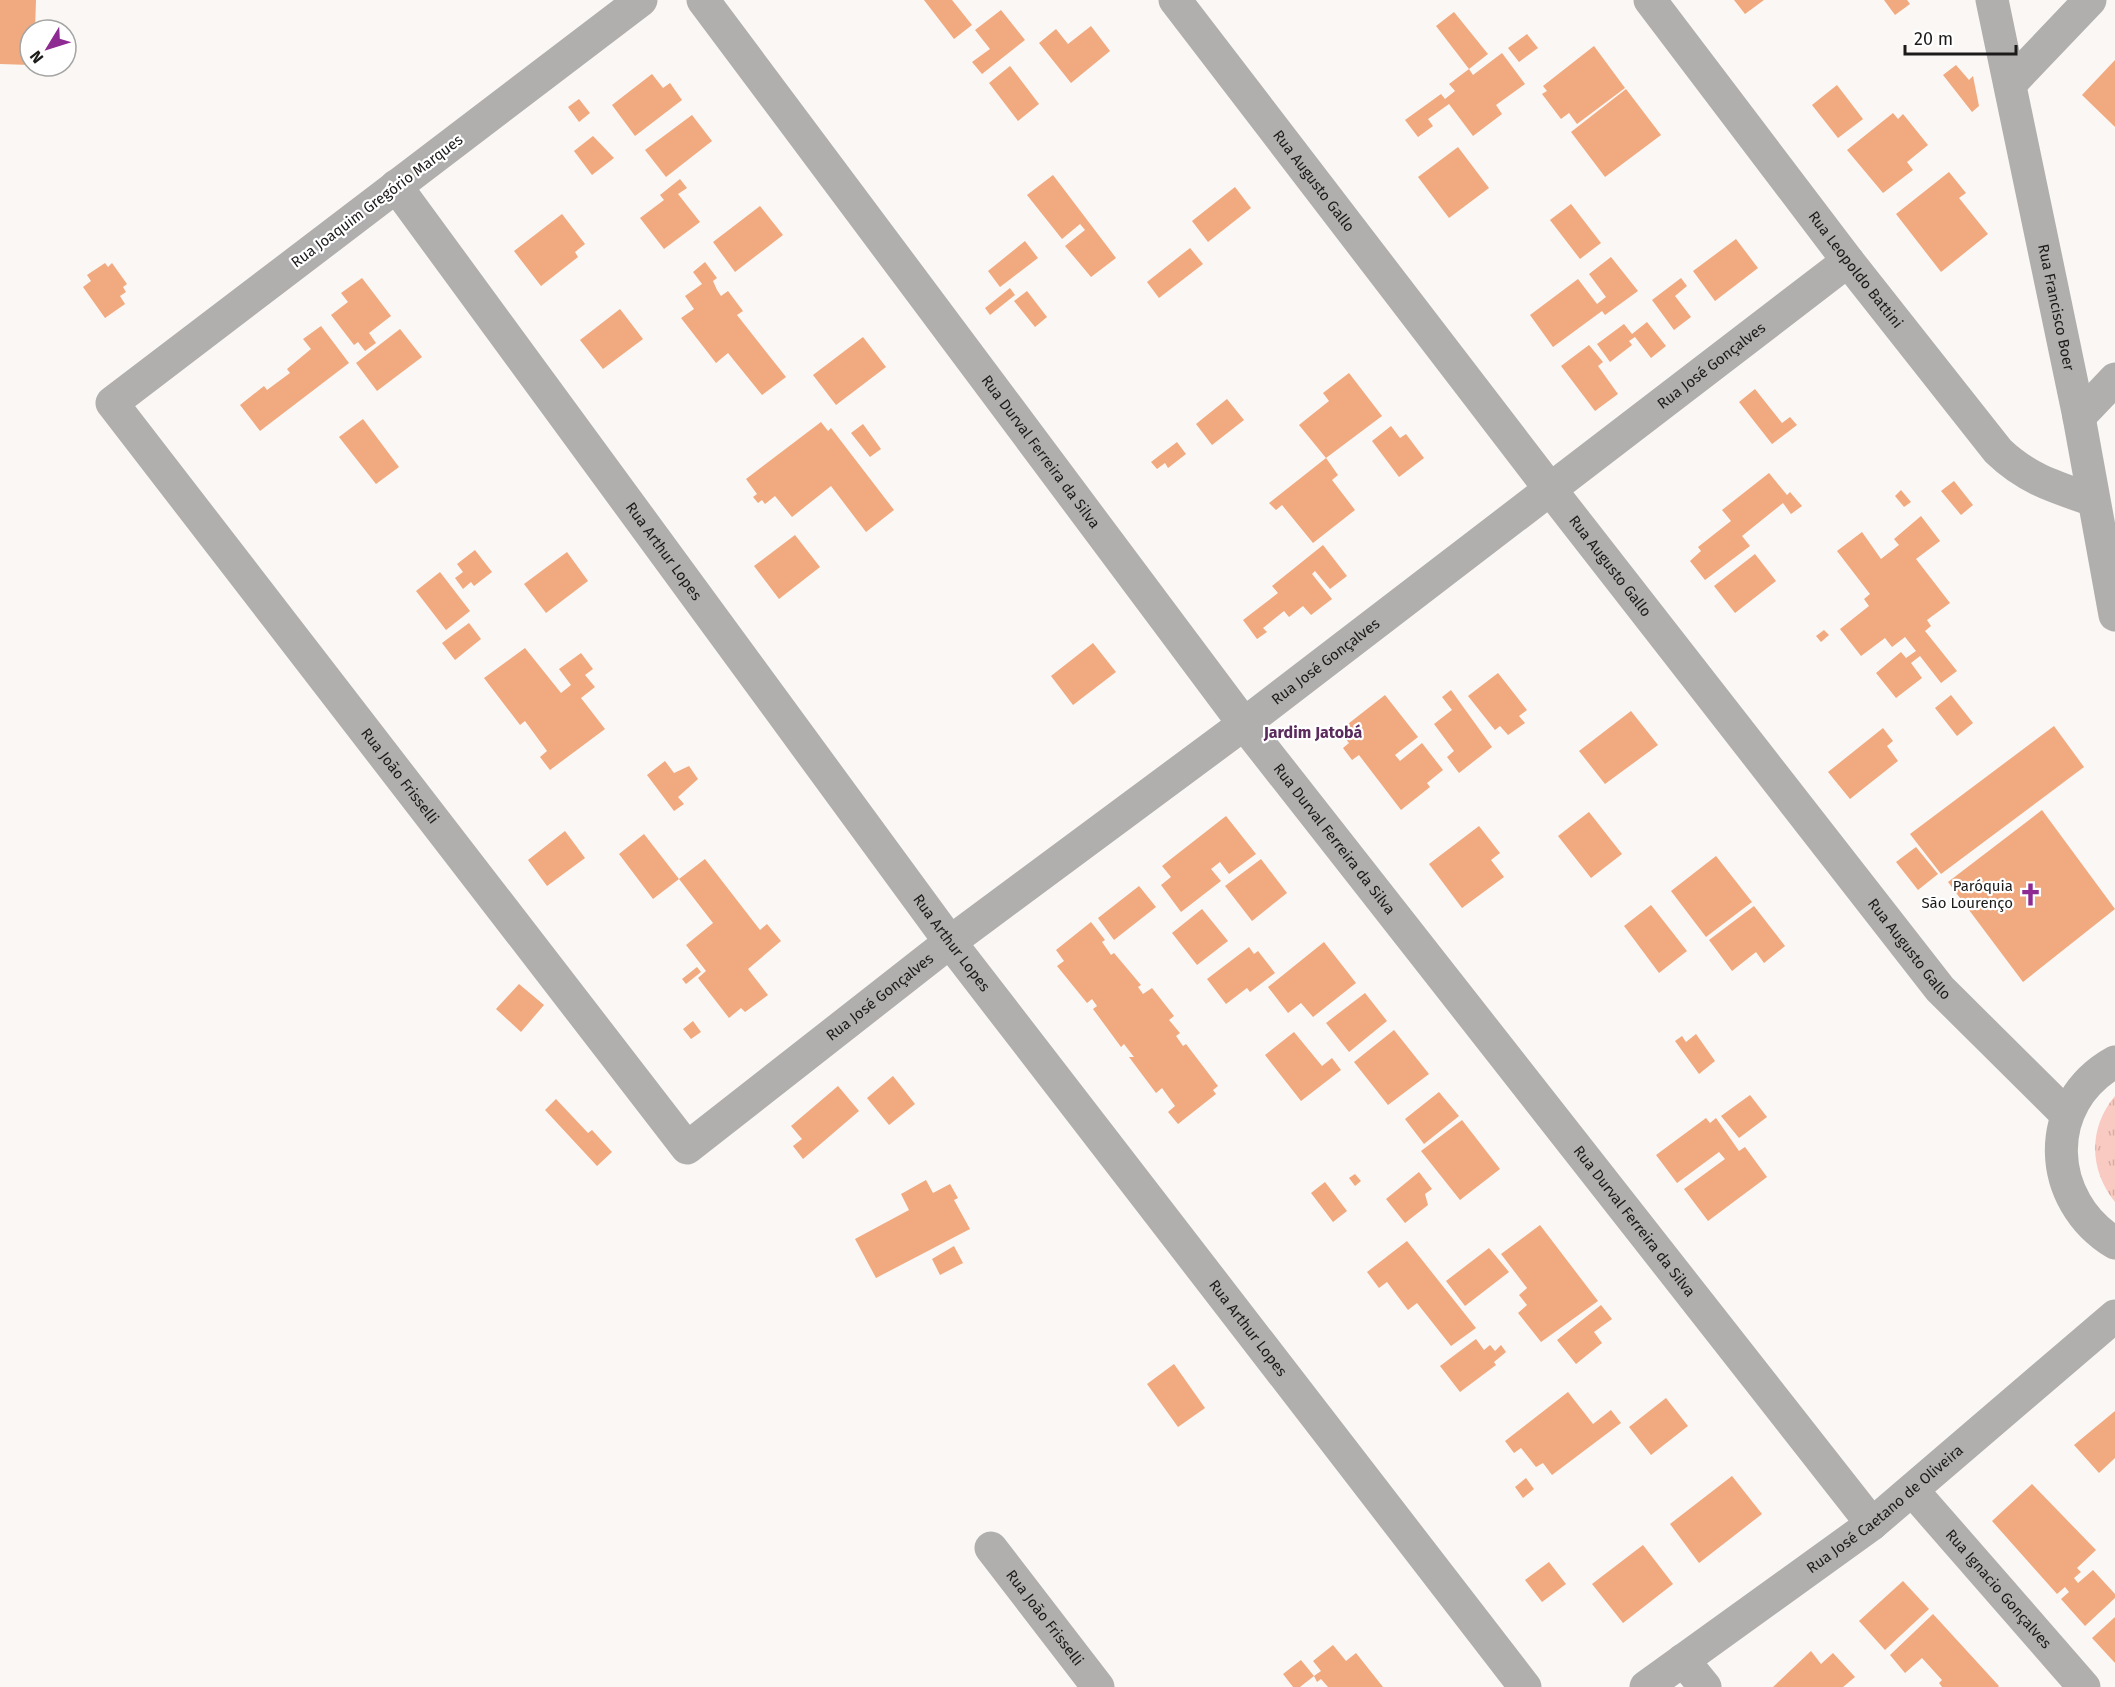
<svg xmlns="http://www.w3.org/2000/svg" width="2115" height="1687" font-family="'Fira Sans',sans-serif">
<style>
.grass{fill:url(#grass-tufts)}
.building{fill:#f1aa7f}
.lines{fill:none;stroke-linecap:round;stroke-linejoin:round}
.minor{stroke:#b0afae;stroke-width:33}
.labels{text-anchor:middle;stroke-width:4.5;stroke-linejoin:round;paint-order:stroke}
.street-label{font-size:15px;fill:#1c1b1a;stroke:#fff}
.poi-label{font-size:15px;fill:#1c1b1a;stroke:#fff;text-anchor:end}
.neighbourhood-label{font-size:16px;font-weight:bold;fill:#5b2b5d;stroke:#fff}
</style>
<defs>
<pattern id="grass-tufts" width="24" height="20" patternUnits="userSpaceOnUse" patternTransform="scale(1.5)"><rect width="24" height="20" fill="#f9cac1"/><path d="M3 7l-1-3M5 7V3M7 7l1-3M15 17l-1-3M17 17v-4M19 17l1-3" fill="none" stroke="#d5ada5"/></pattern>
</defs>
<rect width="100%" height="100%" fill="#faf7f4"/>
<!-- grass -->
<path class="grass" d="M2115,1096V1202C2089,1170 2088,1128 2115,1096Z"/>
<!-- building -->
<g class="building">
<path d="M0,0H36L35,30H30V65L0,64Z"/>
<path d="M924,0H952L972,25L954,39Z"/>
<path d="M1734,0H1764L1745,14Z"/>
<path d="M1884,0H1907L1910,4L1895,15Z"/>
<path d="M1001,10L1025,40L982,74L972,62L990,49L975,30Z"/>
<path d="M1454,12L1488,54L1469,69L1436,26Z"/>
<path d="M1091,26L1110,51L1071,83L1039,43L1056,29L1068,44Z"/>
<path d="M1527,34L1538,48L1519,62L1508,48Z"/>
<path d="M1594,46L1625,88L1577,124L1569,113L1561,119L1542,94L1547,91L1543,86Z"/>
<path d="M1502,53L1525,84L1496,105L1502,114L1473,136L1449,104L1428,119L1433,126L1418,137L1405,120L1441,94L1445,99L1455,91L1449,84L1469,69L1473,75Z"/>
<path d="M2115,60V127L2082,95Z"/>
<path d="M1956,65L1969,80L1973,76L1979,106L1972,112L1943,75Z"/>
<path d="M1010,66L1039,104L1018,121L989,83Z"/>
<path d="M652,74L663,88L670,83L682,100L635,136L612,105Z"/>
<path d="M1837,85L1863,119L1838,138L1812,105Z"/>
<path d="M1626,89L1661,135L1605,177L1571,132Z"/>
<path d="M579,99L590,113L579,122L568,107Z"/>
<path d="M1893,113L1898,119L1903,114L1928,145L1907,162L1913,170L1883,193L1847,150Z"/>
<path d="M692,115L712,141L666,177L645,150Z"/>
<path d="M593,136L614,158L592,175L574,151Z"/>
<path d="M1458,147L1489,188L1449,218L1418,177Z"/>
<path d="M1949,172L1966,193L1959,198L1988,234L1941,272L1896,214Z"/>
<path d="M1053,175L1116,258L1091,277L1065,246L1085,230L1080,224L1062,239L1027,195Z"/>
<path d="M680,179L687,188L678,194L700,222L664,249L640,218L664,200L660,195Z"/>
<path d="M1235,187L1251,208L1208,242L1192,221Z"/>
<path d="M1571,204L1601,243L1580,259L1550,220Z"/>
<path d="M760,206L783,235L735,272L713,242Z"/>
<path d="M562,214L585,244L575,252L578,257L541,286L514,251Z"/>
<path d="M1736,239L1758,268L1715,301L1693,271Z"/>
<path d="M1025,241L1038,258L1000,287L988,271Z"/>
<path d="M1190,248L1203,264L1159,298L1147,282Z"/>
<path d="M1611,257L1638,291L1605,315L1602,311L1553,347L1530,315L1578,279L1597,304L1606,297L1589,274Z"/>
<path d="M705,262L717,278L713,281L717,290L721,296L728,291L743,311L737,315L786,377L762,395L728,353L716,363L681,318L694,309L685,296L702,284L693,272Z"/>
<path d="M105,263L108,267L112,263L127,284L123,287L126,292L120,296L125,304L105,318L83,287L91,281L87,275Z"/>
<path d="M362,278L391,316L369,333L376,343L365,351L358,342L354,345L331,315L348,302L341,293Z"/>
<path d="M1681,278L1687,286L1675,296L1691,317L1674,330L1652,300Z"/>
<path d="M1010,288L1015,295L990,315L985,308Z"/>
<path d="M1027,291L1047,317L1035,327L1014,301Z"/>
<path d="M620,309L643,339L603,369L580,340Z"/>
<path d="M1647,322L1666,346L1651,358L1635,337L1629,341L1632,345L1610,362L1597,344L1624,324L1632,334Z"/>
<path d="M321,326L349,363L260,431L240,405L264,386L267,390L290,373L287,369L311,349L303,339Z"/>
<path d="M400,329L422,357L377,391L356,363Z"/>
<path d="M863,337L886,367L836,405L813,375Z"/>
<path d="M1589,345L1603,362L1598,366L1618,394L1595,411L1561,366Z"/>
<path d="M1349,373L1382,416L1326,458L1299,425L1329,401L1323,393Z"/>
<path d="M1755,389L1782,423L1790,417L1797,425L1772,444L1739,402Z"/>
<path d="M1227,399L1244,420L1212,445L1196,424Z"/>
<path d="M363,419L399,467L376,484L339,437Z"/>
<path d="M821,422L828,431L831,428L894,510L866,532L831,486L792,517L775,496L765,504L762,500L758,503L753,497L757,494L746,479Z"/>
<path d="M863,424L881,449L870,457L851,433Z"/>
<path d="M1391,426L1400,438L1406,434L1424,458L1399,477L1372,441Z"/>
<path d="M1177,442L1186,454L1168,468L1165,463L1157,469L1151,462Z"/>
<path d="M1326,458L1338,475L1332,480L1355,510L1313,543L1282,505L1276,510L1269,503Z"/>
<path d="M1769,473L1787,495L1790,492L1802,506L1791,514L1783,503L1742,536L1750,546L1705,580L1690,561L1701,551L1698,547L1731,521L1722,510Z"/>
<path d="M1954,481L1973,505L1961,515L1941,491Z"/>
<path d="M1901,490L1911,502L1904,507L1895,496Z"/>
<path d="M1921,516L1940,541L1916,559L1950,603L1927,620L1931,626L1925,631L1957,671L1941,683L1920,656L1911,663L1922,678L1896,698L1876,673L1901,652L1906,658L1916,651L1905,637L1892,647L1885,638L1861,656L1840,629L1869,606L1864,599L1870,594L1837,551L1862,532L1881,559L1899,545L1894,539Z"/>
<path d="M795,535L820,567L779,599L754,566Z"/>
<path d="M1323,545L1347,576L1330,589L1315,571L1312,574L1332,599L1311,615L1303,606L1289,617L1284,611L1263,628L1267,632L1257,639L1243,620L1278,593L1272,586Z"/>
<path d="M475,550L492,572L474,586L471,582L463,589L455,578L463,572L457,564Z"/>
<path d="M567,552L588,581L546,613L524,584Z"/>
<path d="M1755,554L1776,581L1735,613L1714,586Z"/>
<path d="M440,572L470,611L446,630L416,591Z"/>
<path d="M469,623L481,639L455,660L442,643Z"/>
<path d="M1824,630L1829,635L1821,642L1816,636Z"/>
<path d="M1093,643L1116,672L1073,705L1051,676Z"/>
<path d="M525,648L561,693L571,685L559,669L581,653L593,669L585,675L595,687L581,698L605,729L550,770L540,757L547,751L525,721L520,725L484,678Z"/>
<path d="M1498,673L1527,710L1519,716L1525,723L1508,735L1500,726L1495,730L1468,696Z"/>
<path d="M1451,690L1492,747L1459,773L1447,757L1454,751L1434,724L1452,710L1442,697Z"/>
<path d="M1385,695L1418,737L1395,755L1400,761L1422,743L1443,770L1427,783L1430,787L1401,810L1359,755L1352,760L1343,748L1349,743L1339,731Z"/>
<path d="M1951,695L1973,723L1957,736L1935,708Z"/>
<path d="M1631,711L1658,745L1605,784L1579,751Z"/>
<path d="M2054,726L2084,767L1941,874L1910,834Z"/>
<path d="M1883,728L1893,741L1887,746L1898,761L1850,799L1828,772Z"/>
<path d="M665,761L674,773L689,766L698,779L678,797L684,804L674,811L647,775Z"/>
<path d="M2042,810L2115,909L2023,982L1948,882Z"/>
<path d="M1589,812L1622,854L1591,878L1558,836Z"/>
<path d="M1226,816L1256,854L1229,874L1220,862L1211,869L1221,881L1181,912L1161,885L1171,877L1162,866Z"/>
<path d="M1479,826L1500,853L1491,860L1504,877L1462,908L1429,864Z"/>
<path d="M565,831L585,858L547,886L528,860Z"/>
<path d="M644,834L679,879L705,859L760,930L767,924L781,941L748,969L768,995L745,1012L741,1008L729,1018L698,978L706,971L686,945L713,923L679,879L653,899L619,854Z"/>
<path d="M1916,847L1938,874L1918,890L1896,862Z"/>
<path d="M1716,856L1752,902L1706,937L1671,891Z"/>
<path d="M1261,859L1287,893L1252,921L1225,886Z"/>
<path d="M1139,886L1156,907L1114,940L1098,918Z"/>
<path d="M1651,905L1687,951L1659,973L1624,926Z"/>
<path d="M1754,906L1785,946L1764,963L1756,952L1732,971L1709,940Z"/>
<path d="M1202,909L1228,941L1197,965L1172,933Z"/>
<path d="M1091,922L1105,940L1102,942L1111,955L1114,953L1141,985L1138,987L1143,994L1152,988L1174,1016L1169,1020L1180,1033L1176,1036L1183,1046L1186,1044L1218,1086L1213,1090L1216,1094L1178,1124L1168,1112L1175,1106L1162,1088L1156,1093L1129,1057H1134L1124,1044L1121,1047L1093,1009L1097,1006L1092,999L1087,1003L1057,966L1064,961L1056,950Z"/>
<path d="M1324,942L1356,983L1313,1017L1301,1003L1288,1013L1268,987Z"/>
<path d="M1249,947L1254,954L1258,951L1275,973L1250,992L1247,988L1226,1004L1207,979Z"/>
<path d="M697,967L701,972L686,984L682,979Z"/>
<path d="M519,984L544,1005L521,1032L496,1009Z"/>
<path d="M1365,993L1387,1021L1349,1052L1326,1023Z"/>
<path d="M693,1021L701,1032L691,1039L683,1029Z"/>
<path d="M1394,1030L1429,1074L1388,1105L1354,1062Z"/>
<path d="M1294,1032L1322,1066L1332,1058L1341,1070L1301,1101L1265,1055Z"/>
<path d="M1696,1034L1715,1061L1699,1074L1675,1041L1682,1036L1686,1042Z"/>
<path d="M893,1076L915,1104L889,1125L867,1098Z"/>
<path d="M838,1086L859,1111L803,1159L793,1146L802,1139L791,1126Z"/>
<path d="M1439,1092L1459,1116L1424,1144L1405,1119Z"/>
<path d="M1750,1095L1767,1117L1739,1138L1721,1116Z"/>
<path d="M556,1099L588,1133L592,1130L612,1152L597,1166L545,1110Z"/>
<path d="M1706,1118L1710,1123L1716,1118L1739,1151L1745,1147L1767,1177L1708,1221L1684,1189L1725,1159L1719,1152L1677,1183L1656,1155Z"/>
<path d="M1462,1120L1500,1169L1460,1200L1421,1151Z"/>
<path d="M1419,1172L1432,1189L1425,1194L1428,1205L1405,1223L1386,1199Z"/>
<path d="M1355,1174L1361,1181L1355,1186L1349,1178Z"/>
<path d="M926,1180L933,1193L950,1184L958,1198L954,1200L970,1229L876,1278L855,1239L909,1210L901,1194Z"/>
<path d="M1325,1182L1347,1211L1333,1222L1311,1193Z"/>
<path d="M1540,1225L1598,1301L1541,1342L1518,1313L1527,1305L1519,1295L1527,1288L1501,1254Z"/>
<path d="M1407,1241L1476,1328L1451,1346L1417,1303L1408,1310L1387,1282L1379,1288L1367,1272Z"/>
<path d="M954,1246L963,1263L940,1275L932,1259Z"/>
<path d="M1489,1248L1509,1272L1465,1306L1446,1281Z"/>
<path d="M1601,1305L1612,1319L1594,1332L1602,1343L1576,1364L1557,1340Z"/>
<path d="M1476,1339L1484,1350L1490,1345L1495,1351L1501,1345L1506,1352L1494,1362L1496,1365L1460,1392L1440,1366Z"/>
<path d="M1174,1364L1205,1408L1178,1427L1147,1384Z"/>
<path d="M1568,1392L1593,1424L1611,1410L1621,1423L1552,1475L1543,1463L1536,1467L1521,1448L1514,1453L1505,1441Z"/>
<path d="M1666,1398L1688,1426L1651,1455L1629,1427Z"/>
<path d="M2115,1411V1458L2099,1473L2074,1445Z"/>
<path d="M1732,1476L1762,1514L1699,1563L1670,1524Z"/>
<path d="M1526,1478L1534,1489L1523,1498L1515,1487Z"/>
<path d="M2032,1484L2096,1550L2077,1568L2081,1572L2074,1578L2078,1583L2093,1570L2115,1594V1598L2085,1626L2061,1599L2069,1592L2065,1587L2057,1594L1992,1521Z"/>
<path d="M1643,1545L1673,1584L1623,1623L1592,1584Z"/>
<path d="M1549,1562L1566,1584L1542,1602L1525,1580Z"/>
<path d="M1903,1581L1929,1609L1885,1650L1859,1621Z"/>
<path d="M1933,1614L1999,1686L1998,1687H1942L1939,1683L1942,1680L1922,1658L1905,1673L1890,1655Z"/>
<path d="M2115,1617V1663L2092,1638Z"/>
<path d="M1333,1645L1346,1661L1356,1653L1383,1687H1328L1321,1679L1317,1682L1314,1676L1321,1671L1313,1661Z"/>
<path d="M1811,1651L1821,1664L1833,1653L1855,1677L1843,1687H1773Z"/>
<path d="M1301,1660L1314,1676L1300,1687H1293L1283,1674Z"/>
</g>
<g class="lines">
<!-- minor -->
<g class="minor">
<path id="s1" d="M641,0L112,403L687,1148L950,942L1244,724L1848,261"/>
<path id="s2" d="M703,0L1244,724L1872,1524"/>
<path id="s3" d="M1175,0L1550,489L1940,989L2067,1115"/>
<path id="s4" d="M1650,0L1848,261L1998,451C2027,479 2055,487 2093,500"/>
<path id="s5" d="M1992,0L2079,417L2115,615"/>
<path d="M2010,84L2090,0"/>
<path id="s6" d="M396,186L950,942L1525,1687"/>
<path d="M2079,417L2115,379"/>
<path d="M2115,1062C2041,1103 2046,1201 2115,1243"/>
<path id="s7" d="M1913,1491L2084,1687"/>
<path id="s8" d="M991,1548L1098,1687"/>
<path d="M1683,1660L1705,1687"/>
<path id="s9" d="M1646,1687L1872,1524L2115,1316"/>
</g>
</g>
<!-- icons -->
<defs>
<symbol id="church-bare" viewBox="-9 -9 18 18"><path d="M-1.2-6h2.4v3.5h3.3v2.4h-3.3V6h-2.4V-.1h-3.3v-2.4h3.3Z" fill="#8d2b92" stroke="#fff" stroke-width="2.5" paint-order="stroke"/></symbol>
</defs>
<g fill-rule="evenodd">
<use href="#church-bare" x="2014" y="878" width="33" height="33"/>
</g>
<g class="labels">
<!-- street labels -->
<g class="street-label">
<text dy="5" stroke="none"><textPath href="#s3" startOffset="228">Rua Augusto Gallo</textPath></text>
<text transform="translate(377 201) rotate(-37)" y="5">Rua Joaquim Gregório Marques</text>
<text dy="5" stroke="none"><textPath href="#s4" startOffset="339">Rua Leopoldo Battini</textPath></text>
<text dy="5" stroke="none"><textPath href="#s5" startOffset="314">Rua Francisco Boer</textPath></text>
<text dy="5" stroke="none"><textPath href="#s1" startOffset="2895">Rua José Gonçalves</textPath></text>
<text dy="5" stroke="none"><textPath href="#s2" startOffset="564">Rua Durval Ferreira da Silva</textPath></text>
<text dy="5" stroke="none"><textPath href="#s6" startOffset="453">Rua Arthur Lopes</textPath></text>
<text dy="5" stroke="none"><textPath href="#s3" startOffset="714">Rua Augusto Gallo</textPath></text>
<text dy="5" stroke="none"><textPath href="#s1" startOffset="2409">Rua José Gonçalves</textPath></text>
<text dy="5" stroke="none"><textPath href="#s1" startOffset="1136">Rua João Frisselli</textPath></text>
<text dy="5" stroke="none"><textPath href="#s2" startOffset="1050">Rua Durval Ferreira da Silva</textPath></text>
<text dy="5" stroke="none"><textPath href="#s6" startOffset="939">Rua Arthur Lopes</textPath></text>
<text dy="5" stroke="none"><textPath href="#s3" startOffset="1200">Rua Augusto Gallo</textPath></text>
<text dy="5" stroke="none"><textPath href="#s1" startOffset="1851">Rua José Gonçalves</textPath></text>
<text dy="5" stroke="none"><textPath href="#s2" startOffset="1536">Rua Durval Ferreira da Silva</textPath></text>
<text dy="5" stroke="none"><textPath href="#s6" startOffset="1425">Rua Arthur Lopes</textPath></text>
<text dy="5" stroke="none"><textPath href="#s9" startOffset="298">Rua José Caetano de Oliveira</textPath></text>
<text dy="5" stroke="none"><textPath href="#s7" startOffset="130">Rua Ignacio Gonçalves</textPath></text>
<text dy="5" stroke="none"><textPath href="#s8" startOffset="88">Rua João Frisselli</textPath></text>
</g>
<!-- poi labels -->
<g class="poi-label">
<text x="2013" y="891">Paróquia<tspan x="2013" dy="17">São Lourenço</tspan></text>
</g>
<!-- neighbourhood labels -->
<g class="neighbourhood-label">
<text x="1313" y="738">Jardim Jatobá</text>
</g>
</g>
<!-- north arrow -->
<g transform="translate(48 48) rotate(232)"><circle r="28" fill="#ffffff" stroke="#a4a4a3" stroke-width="1.5"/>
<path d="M0-4.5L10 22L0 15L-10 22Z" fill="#8d2b92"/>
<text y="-9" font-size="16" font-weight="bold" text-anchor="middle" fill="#1c1b1a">N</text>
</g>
<!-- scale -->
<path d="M1905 45v9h111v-9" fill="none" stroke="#1c1b1a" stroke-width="3"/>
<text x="1914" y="45" font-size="18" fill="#1c1b1a" stroke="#ffffff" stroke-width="4.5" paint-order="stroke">20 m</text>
</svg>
